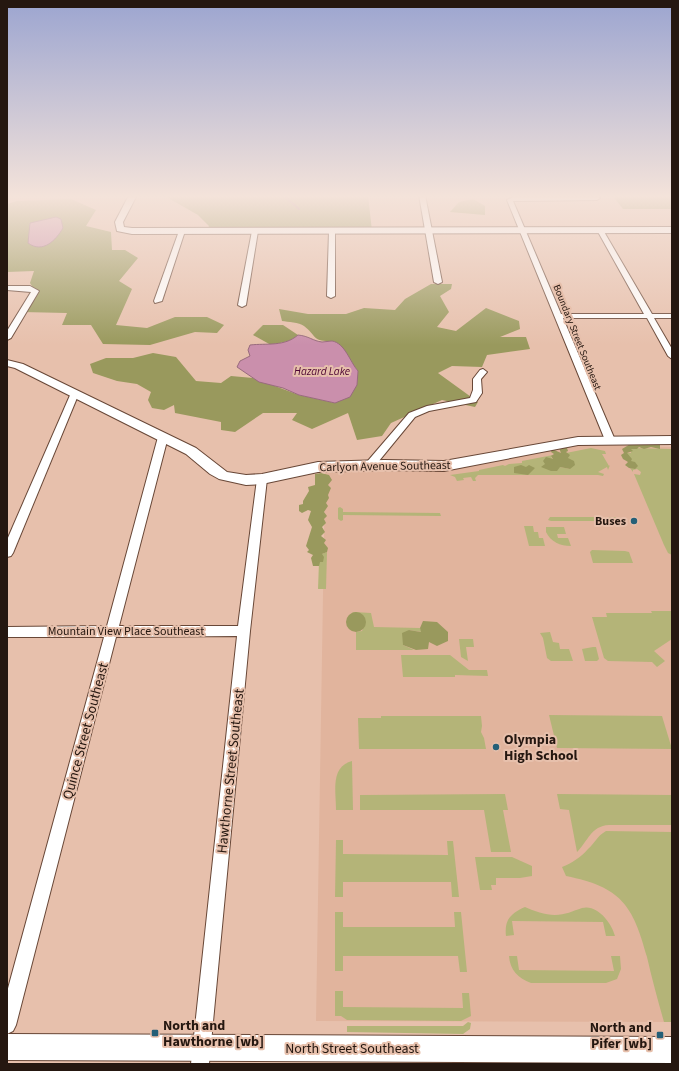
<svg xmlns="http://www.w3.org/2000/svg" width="679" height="1071" font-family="'Source Sans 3',sans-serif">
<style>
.built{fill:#e1b49d}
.green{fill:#b4b478}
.forest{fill:#99995d}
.water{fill:#ca8fac;stroke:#986b7d}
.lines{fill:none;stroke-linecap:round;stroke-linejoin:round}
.stream{stroke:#986b7d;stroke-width:2}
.street-casing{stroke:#684737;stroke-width:2}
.secondary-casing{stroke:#684737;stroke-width:2}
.street{fill:#fff;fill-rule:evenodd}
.secondary{fill:#fff;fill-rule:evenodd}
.poi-dot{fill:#245f77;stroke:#e7c0ac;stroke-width:1.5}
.labels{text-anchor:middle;stroke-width:4;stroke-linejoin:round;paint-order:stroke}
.far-street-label{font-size:10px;fill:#251710;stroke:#e7c0ac}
.far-water-label{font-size:11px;font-style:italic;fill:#4d0533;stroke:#e7c0ac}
.street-label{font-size:12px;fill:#251710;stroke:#e7c0ac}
.poi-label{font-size:12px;font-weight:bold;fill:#251710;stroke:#e7c0ac;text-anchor:end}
.near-street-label{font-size:14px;fill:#251710;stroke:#e7c0ac}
.near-poi-label{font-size:14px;font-weight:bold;fill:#251710;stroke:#e7c0ac;text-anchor:start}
</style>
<rect width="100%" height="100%" fill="#e7c0ac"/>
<!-- built -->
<path class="built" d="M590,441L634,446L672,447V1022L316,1021L325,473L457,466Z"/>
<!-- green -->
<g class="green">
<path d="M591,448L605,451L606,454H602L609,466L610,465L608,470L607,467L598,472L604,474L603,476L598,475H478L475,478L476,481H473L471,477L463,478L464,480L457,481L455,477L450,475L479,471V470L503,465L505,466L509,464L522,463V461L553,455L551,457L560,467L570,469L568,458L569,455L566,453Z"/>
<path d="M630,448L672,449V555L668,553L664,545L634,474L640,475L641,472L637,469L633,470V472L630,468L635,469L626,453H631Z"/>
<path d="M340,507L343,509V512L440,513L441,516L343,515V520L341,521L338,519V508Z"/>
<path d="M550,517H616L617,521H607L605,519L602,520L604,521H551L548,520Z"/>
<path d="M524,526H533L534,532H538L539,538H543L545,546H529Z"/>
<path d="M546,527H564L566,534H557L558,538H568L571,546C560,546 551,542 546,532Z"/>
<path d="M592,550L625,551L629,552L633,563H593L590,552Z"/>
<path d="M327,552L326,589H318L319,562L322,554Z"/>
<path d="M672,609V639L654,651L665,661L657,667L652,662L608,661L604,658L592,617H607L606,613H652L651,611H671Z"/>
<path d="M354,612L371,613L374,627L420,628L422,632L409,630L403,645L414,650H356V632L362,631C368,620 365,614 352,613Z"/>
<path d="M550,632L553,642L559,643L560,649H569L573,661H551L547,658L543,638L540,633Z"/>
<path d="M459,639H473L474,647H466L468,661L461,657Z"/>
<path d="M593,647H596L599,659L597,661H585L582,649Z"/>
<path d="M401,655H450L469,670H487L488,676L455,675V677H403Z"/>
<path d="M549,715L662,716L672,749L557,748Z"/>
<path d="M381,716H481L482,726L481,732L484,738L486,749H359L358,718H381Z"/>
<path d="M352,761L353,810H336C336,791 330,767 352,761Z"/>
<path d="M505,794L508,810H503L511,852H491L484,810H360V795Z"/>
<path d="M557,794L672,795V825H609C591,826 588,841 577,852L569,810L560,809Z"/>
<path d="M606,831L672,832V1022H664C658,1001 652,979 647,957C633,905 621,887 566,876L562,867C572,863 581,857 588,849C596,842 596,837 606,831Z"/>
<path d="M336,840H343V854L448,855L447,841H453L459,897H452L451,882H343V897H335Z"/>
<path d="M475,857H512L532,866V876L520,878H496V885H491L492,890H480Z"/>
<path d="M525,907C534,911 545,915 555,915C565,915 573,911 582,908C598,904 612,924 615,936H606L603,922L512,921L514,935L506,936C504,920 511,913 525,907Z"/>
<path d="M335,912H343V927H455L454,912H461L467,972H460L458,956H343V971H335Z"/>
<path d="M509,956H517L519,970L614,971L611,956H620L621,969L617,979L606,983H531C518,978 510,970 509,956Z"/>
<path d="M335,991H343V1007L463,1008L462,993H469L471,1016L461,1021L347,1020L341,1016H335Z"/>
<path d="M468,1022L471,1023L470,1029L463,1034L347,1032V1026H463Z"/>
</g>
<!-- forest -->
<g class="forest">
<path d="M163,195H368L372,231H207L209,226L198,215Z"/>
<path d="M612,195H672V209H623Z"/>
<path d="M71,199L96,210L86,226L111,232L112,250H125L138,258L119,281L132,289L116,325L147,328L175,317H207L224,325L217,333L195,332L150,345L103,344L91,325H62L67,313L22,312L35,291L30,283L34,271L7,272V204L17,201Z"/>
<path d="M473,199L485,206V215L450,212L459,202Z"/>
<path d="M431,284H452L451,289L440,296L449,312L437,327L456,331L486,308L519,321L520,329L500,337H526L530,349L487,355L482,367L452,366L438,373L478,402L475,407L442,400L391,423L382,436L357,440L348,413L312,429L292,420L297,413H263L235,432L221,430V422L175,413L174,405L164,410L152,408L148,400L151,392L137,384L117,381L93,373L90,364L106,358H133L153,353L176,357L196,381L221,383L231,376L253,378L299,395L335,403C351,392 356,391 358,371L333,341C312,342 317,336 304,326C299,322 288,322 282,321L279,309L308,314H346L364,308L395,310L405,299Z"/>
<path d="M263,325H283L298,335L293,340L271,345L253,335Z"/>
<path d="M645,442L650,445L652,442H656L660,445V449L651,447L644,449L639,447L637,449H631L633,451L627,453L632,459L631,461L635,462L638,466L635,469L629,468L625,465L628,462L623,459L621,455L624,453L622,449L632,443L637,445L639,443Z"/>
<path d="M562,447L567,448L568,451L566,452L570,455L568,458L574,461L575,465L570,469L560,467L557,471H551L541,467L545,464L543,461L546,457L553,459L551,456L554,454L551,452L552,449L561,453L559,448Z"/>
<path d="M521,465L526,467L529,465L535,468L528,475L514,473V467Z"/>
<path d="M321,473L329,475L332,480L328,485L331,488L328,495L329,498L326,503L328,506L324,512L327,516L324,519L326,523L322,527L325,532L321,536L326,540L324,543L328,548L327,552L322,554L324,557L323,562H320L319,566H313L311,558L313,555L307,552L309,550L306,546L312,527L308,520L311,511L308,510L302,513L299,511V505L303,504V501L309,491L308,487L315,485V474Z"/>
<circle cx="356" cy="622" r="10"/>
<path d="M423,621L437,622L448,632V641L437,646L429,642L428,649L416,650L403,645L402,633L409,630L421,632L420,628Z"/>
</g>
<!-- water -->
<g class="water">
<path d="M56,217L61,219L63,228C56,240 43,254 28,243L30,223Z"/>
<path d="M298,335C309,336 313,341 322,342C325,342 329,341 332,341C345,343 350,362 358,371L357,385L350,397L335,403L299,395L283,388L259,382L237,367L240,361L250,356L248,350L250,345C267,343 284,347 298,335Z"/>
</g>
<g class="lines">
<!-- stream -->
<path class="stream" d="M283,195L299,209"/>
<defs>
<g id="street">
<path d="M419,195H425L442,282L438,284L434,282Z"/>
<path d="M515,196H597L600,198L597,200L513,201L561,314H644L597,230L600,228L603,230L652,314H672V318H654L672,349V359L668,356L647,318H563L615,440L613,442H607L605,440L507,200Z"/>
<path d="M182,229L185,231L162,301L155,303L154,301L179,231Z"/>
<path d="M255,229L258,231L246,305L242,307L238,305L252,231Z"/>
<path d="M332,229L335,231V296L331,298L327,296L329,231Z"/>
<path d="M7,286H30L39,291L11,338L7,340V331L31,292L7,290Z"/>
<path d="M483,369L487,372L481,379L482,393L476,402L429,411L415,417L374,467H366L365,465L366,463L409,413L427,406L470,398L473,390V379L480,370Z"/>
<path d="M75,390L79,393L13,553L11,556L7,557V540L71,393Z"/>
<path d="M163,434L168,437L119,626H238L257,479L262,475L267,479L250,631L209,1064H191L237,636L116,637L16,1025L13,1031L7,1034V992L104,637H7V627L107,626L158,437Z"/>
</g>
<g id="secondary">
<path d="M129,195H137L123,222L124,227L132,228L672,227V233L132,234L117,231L115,222Z"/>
<path d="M7,360L23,364L196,448L227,472L246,475L262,474L318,462L384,460L444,461L578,437L672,436V444L578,445L444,471L384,470L318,472L262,484L246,485L219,479L210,474L186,454L15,368L7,366Z"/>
<path d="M7,1034L672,1037V1063L7,1060Z"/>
</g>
</defs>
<!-- street casing -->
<use href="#street" class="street-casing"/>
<!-- secondary casing -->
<use href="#secondary" class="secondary-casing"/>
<!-- street -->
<use href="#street" class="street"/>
<!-- secondary -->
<use href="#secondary" class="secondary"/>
</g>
<!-- sky -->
<linearGradient id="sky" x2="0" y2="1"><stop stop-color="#9ca5d0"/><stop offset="0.57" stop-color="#f4e3da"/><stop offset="1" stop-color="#f4e3da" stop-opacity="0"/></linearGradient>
<rect width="679" height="345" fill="url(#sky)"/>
<!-- markers -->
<g class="poi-dot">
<circle cx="634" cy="521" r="4"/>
<circle cx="496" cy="747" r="4"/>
<rect x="151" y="1029" width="8" height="8" rx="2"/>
<rect x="656" y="1031" width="8" height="8" rx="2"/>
</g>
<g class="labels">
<!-- far-street labels -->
<g class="far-street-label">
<text transform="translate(578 337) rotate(68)" y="4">Boundary Street Southeast</text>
</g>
<!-- far-water labels -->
<g class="far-water-label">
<text x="322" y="375">Hazard Lake</text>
</g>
<!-- street labels -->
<g class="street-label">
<text transform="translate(385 466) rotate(-1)" y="4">Carlyon Avenue Southeast</text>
<text x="126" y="635">Mountain View Place Southeast</text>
</g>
<!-- poi labels -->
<g class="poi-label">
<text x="626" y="525">Buses</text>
</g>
<!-- near-street labels -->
<g class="near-street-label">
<text transform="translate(85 731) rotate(-75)" y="5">Quince Street Southeast</text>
<text transform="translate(230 771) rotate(-84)" y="5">Hawthorne Street Southeast</text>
<text x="352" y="1053">North Street Southeast</text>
</g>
<!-- near-poi labels -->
<g class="near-poi-label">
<text x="504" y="744">Olympia<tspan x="504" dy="16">High School</tspan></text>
<text x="163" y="1030">North and<tspan x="163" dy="16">Hawthorne [wb]</tspan></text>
<text x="652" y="1032" text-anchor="end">North and<tspan x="652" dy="16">Pifer [wb]</tspan></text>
</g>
</g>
<!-- border -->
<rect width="679" height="1071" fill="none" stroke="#251710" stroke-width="16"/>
</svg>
